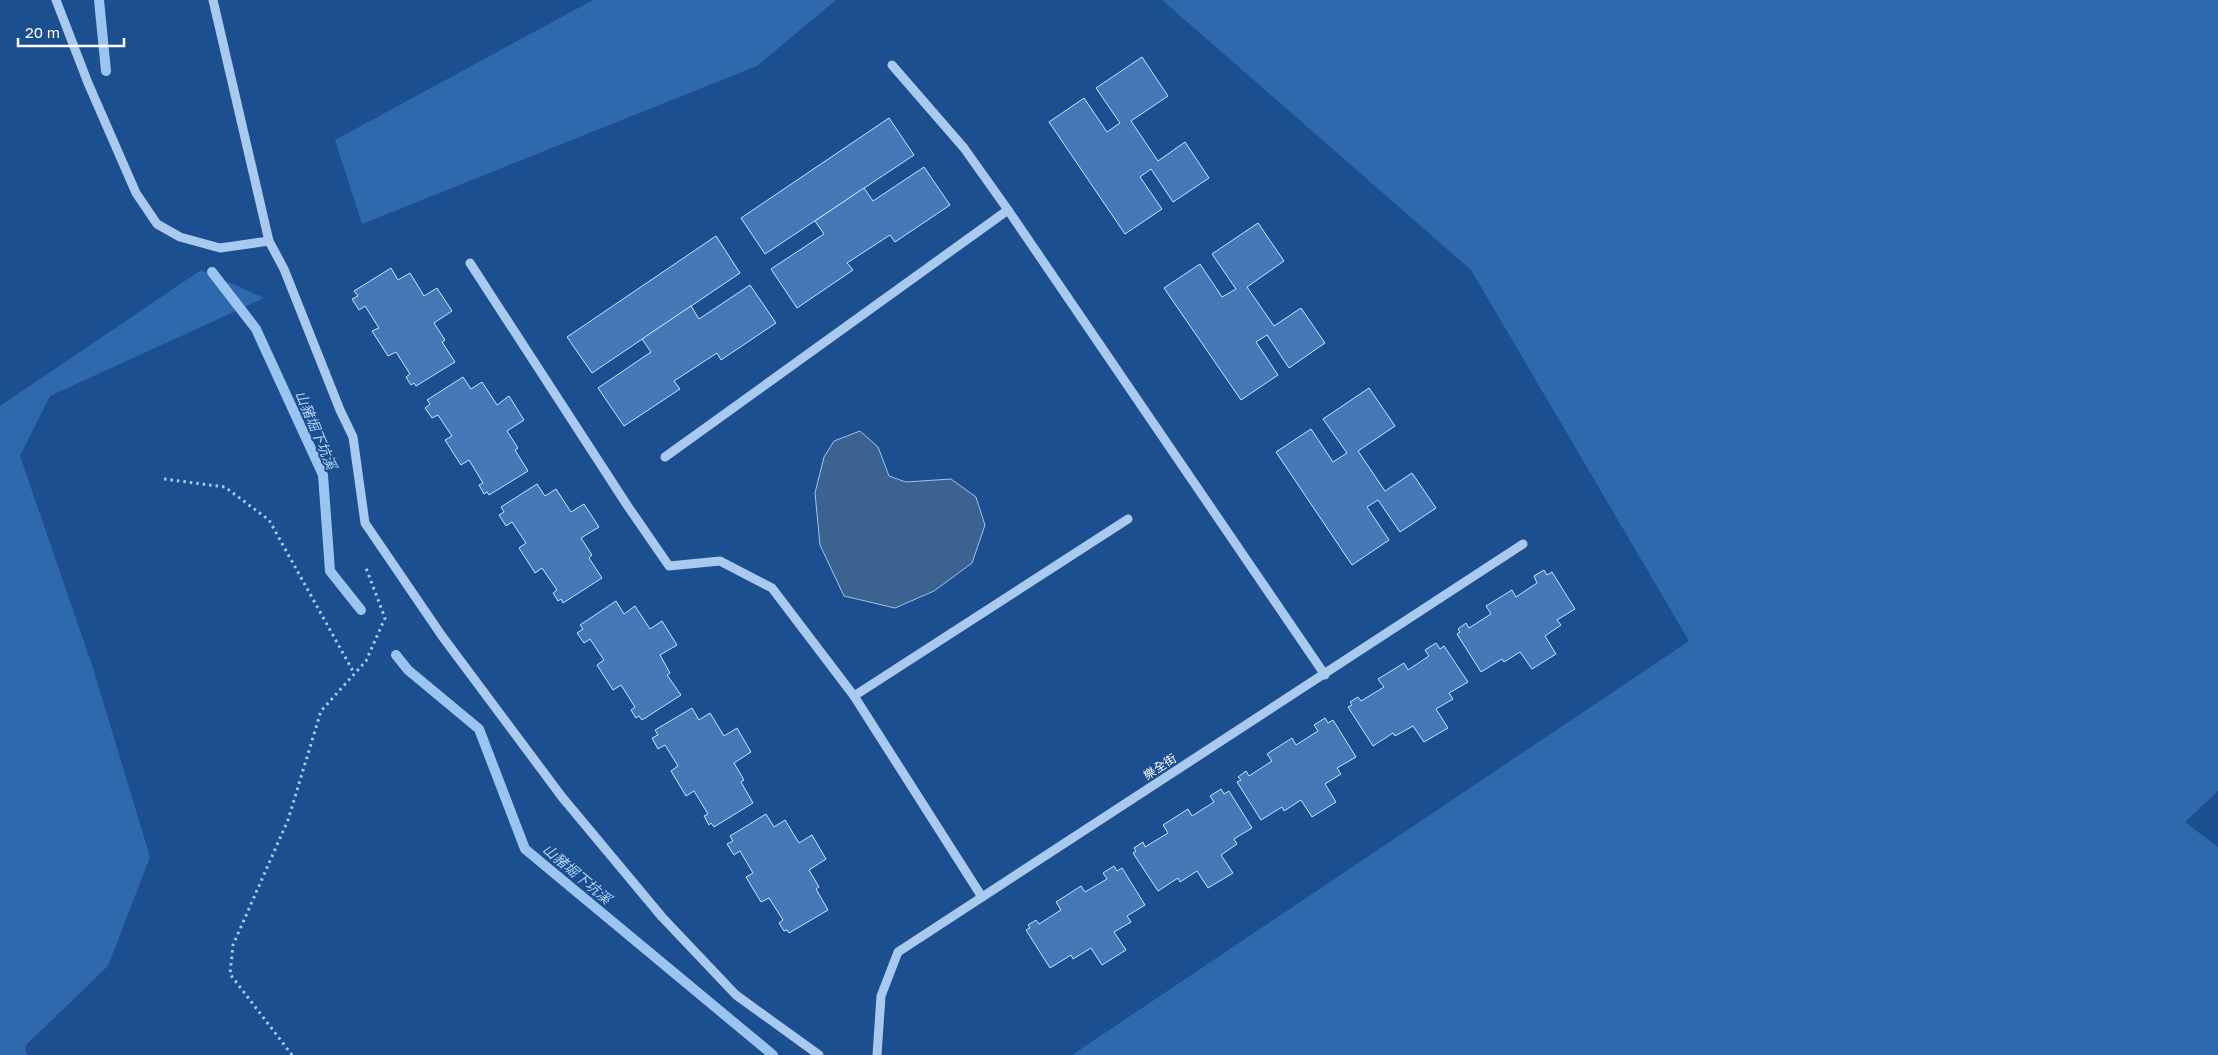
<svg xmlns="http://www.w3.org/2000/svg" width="2218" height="1055" font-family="'Golos Text','Noto Sans TC',sans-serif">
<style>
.green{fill:#2e69ad}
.water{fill:#3c6290;stroke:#9cc4f0}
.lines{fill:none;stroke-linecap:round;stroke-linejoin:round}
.stream{stroke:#9cc4f0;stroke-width:10}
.building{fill:#4478b7;stroke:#cfe3fa}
.path{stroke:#a9c9ee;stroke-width:3;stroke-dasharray:2.5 4;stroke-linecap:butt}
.minor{stroke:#a9c9ee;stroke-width:9}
.labels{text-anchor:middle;stroke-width:4;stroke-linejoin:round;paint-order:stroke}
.street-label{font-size:12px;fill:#fff;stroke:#1b4f8f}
.water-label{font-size:14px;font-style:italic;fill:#b5d3f5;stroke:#1b4f8f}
</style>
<rect width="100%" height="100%" fill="#1b4f8f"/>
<!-- green -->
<g class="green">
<path d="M593,0H836L757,66L362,224L335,140Z"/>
<path d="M1162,0H2218V791L2185,822L2218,847V1055H1072L1689,641L1471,270Z"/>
<path d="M201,270L264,298L50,396L20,456L93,668L150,857L108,966L25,1046L27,1055H0V406Z"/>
</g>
<!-- water -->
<path class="water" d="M860,431L878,447L889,476L906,482L951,479L976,497L985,525L972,563L934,591L895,608L844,596L820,545L815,493L824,457L834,441Z"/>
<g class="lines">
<!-- stream -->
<g class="stream">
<path d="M99,0L106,71"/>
<path d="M212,272L256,329L323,475L330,571L361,610"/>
<path d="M396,655L408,670L479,729L525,849L773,1055"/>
</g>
</g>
<!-- building -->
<g class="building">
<path d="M1142,57L1168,96L1131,121L1158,161L1185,142L1209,178L1173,202L1151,169L1140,177L1162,209L1125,234L1049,122L1084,98L1107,132L1120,123L1096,88Z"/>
<path d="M889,118L914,155L765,254L741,218Z"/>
<path d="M924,167L950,205L895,242L890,235L847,263L853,270L797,308L771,269L824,234L815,221L864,188L873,201Z"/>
<path d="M1258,223L1284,261L1247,287L1274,326L1301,308L1325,343L1289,368L1267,335L1256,342L1278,375L1241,400L1164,288L1200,264L1222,297L1236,289L1212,254Z"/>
<path d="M716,236L740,273L592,373L567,337Z"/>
<path d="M391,268L398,280L410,273L424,296L437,288L452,311L434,323L445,340L442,342L455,362L416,386L414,383L411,385L406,377L410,374L396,352L388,356L372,331L379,328L365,306L359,310L352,299L358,296L354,291Z"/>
<path d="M750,285L776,323L721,360L717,353L674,381L680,389L624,426L598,388L651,352L642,339L691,306L699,319Z"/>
<path d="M463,377L471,389L482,382L497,405L509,396L524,420L507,431L518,448L515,450L528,471L489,495L487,492L484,494L479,485L483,483L469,460L461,465L445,440L452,436L438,415L432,418L425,408L430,404L427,400Z"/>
<path d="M1369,388L1395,426L1358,451L1385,491L1412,473L1436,508L1400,532L1378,500L1367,507L1389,540L1352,565L1276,452L1311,429L1333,462L1347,453L1323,419Z"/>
<path d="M537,484L545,496L556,489L571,512L584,504L599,527L581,538L592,555L589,558L602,578L563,603L561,599L558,601L553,593L557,590L542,568L535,573L519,548L526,543L512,522L506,526L499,515L504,512L501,507Z"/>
<path d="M1544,570L1547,575L1552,572L1575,609L1557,620L1561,625L1545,636L1556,654L1532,669L1520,652L1504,662L1502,659L1481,672L1457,634L1460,632L1458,629L1466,623L1469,628L1491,614L1486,606L1512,590L1516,597L1537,583L1534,576Z"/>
<path d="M616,601L624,614L635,606L650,629L662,621L677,645L660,655L670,673L667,675L681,695L642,720L639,716L636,718L631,710L635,707L621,685L613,690L597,665L604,660L590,639L584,643L577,633L583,629L580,625Z"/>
<path d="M1436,643L1440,649L1444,646L1468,682L1449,693L1453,699L1436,709L1448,728L1424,742L1413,726L1395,736L1393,733L1373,746L1348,707L1352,705L1350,702L1358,697L1361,701L1384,687L1378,679L1404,663L1408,670L1429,656L1425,650Z"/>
<path d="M692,708L699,720L710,713L724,736L737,728L751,752L734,763L744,780L741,782L753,803L714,827L711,823L709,825L704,816L708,814L694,791L686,796L671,771L678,766L665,745L658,749L652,738L658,735L655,730Z"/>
<path d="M1325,718L1328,723L1333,720L1356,757L1337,768L1341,774L1325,784L1336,802L1312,817L1301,800L1284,811L1282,807L1261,820L1237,782L1241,780L1238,777L1246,771L1249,776L1272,761L1267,754L1292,738L1296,745L1318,731L1314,725Z"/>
<path d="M1221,789L1224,794L1229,791L1252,828L1234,839L1237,844L1221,855L1233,873L1208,888L1197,871L1180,882L1178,878L1158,891L1133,853L1136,851L1134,848L1143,842L1145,847L1168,833L1163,825L1188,809L1192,816L1214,802L1210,796Z"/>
<path d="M766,814L774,827L785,820L799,843L812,835L826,859L809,870L819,887L816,889L828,910L789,933L787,930L784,931L779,923L783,920L769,898L761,902L746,877L753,873L740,851L734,855L727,844L733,841L730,836Z"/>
<path d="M1114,866L1117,871L1122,868L1145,905L1127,916L1131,922L1114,932L1126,950L1102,965L1091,948L1073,959L1071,955L1050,968L1026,930L1030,928L1028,925L1036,920L1039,924L1061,910L1056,902L1081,886L1085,892L1107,879L1103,873Z"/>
</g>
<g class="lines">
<!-- path -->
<g class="path">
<path d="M164,479L225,487L269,520L354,673"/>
<path d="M292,1055L230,974L233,945L288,820L321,711L366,661L385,618L366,568"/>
</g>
<!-- minor -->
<g class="minor">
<path d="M56,0L88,83L136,193L157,224L180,237L220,248L269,241L284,269L340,410L353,437L365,523L442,636L562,797L662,917L736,995L819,1055"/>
<path d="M213,0L269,241"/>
<path d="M892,65L964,148L1008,210L1325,675"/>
<path d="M470,263L627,505L669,566L720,561L772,588L854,696L982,897"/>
<path d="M665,457L1008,210"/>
<path d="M854,696L1128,519"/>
<path d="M877,1055L881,996L898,952L1523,544"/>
</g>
</g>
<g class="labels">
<!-- street labels -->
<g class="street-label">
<text transform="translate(1160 767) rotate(-33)" y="4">樂全街</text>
</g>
<!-- water labels -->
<g class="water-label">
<text transform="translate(316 430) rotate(67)" y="5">山豬堀下坑溪</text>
<text transform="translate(577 874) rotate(40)" y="5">山豬堀下坑溪</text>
</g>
</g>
<!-- scale -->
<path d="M18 38v8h106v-8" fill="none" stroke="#ffffff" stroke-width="2.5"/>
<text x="25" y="38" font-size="15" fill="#ffffff" stroke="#1b4f8f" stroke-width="4" paint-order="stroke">20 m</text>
</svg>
